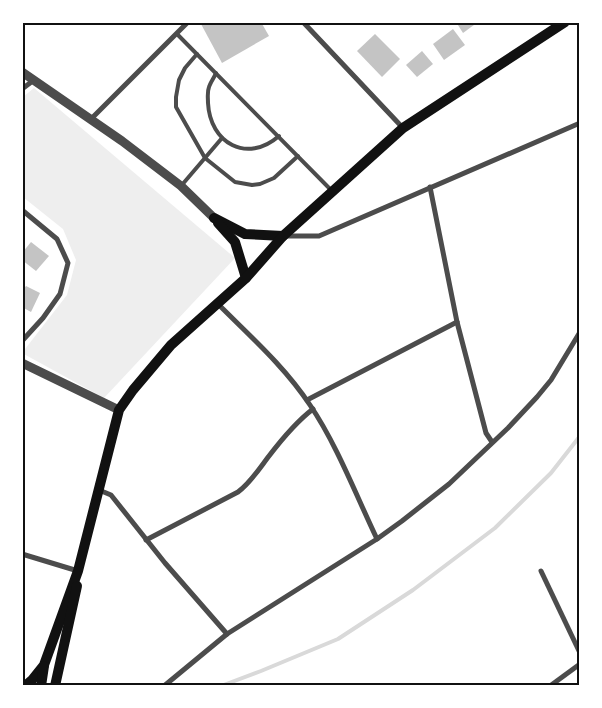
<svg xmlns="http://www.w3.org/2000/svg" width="602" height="708" font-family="'Noto Sans',sans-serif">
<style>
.green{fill:#eee}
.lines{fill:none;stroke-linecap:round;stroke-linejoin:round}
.stream{stroke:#d9d9d9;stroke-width:4}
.building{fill:#c4c4c4}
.service{stroke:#4c4c4c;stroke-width:4}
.minor{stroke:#4c4c4c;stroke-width:5}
.tertiary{stroke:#4c4c4c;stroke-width:9}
.secondary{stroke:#111;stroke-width:10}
.neatline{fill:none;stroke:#111;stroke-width:2}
</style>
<rect width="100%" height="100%" fill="#fff"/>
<!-- green -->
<path class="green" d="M34,88L235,258L104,398L22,353L67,295L76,260L63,229L23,197V97Z"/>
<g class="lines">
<!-- stream -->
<path class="stream" d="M221,686L261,671L338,639L413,590L495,528L551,473L580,436"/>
</g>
<!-- building -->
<g class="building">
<path d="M203,22H261L269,36L222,63L201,24Z"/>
<path d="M456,22H478L463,33Z"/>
<path d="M453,29L465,45L444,60L433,44Z"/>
<path d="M375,34L400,59L382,77L357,51Z"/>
<path d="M422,51L433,64L417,77L406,65Z"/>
<path d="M31,242L49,256L36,271L22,260V253Z"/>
<path d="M26,286L40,293L31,312L22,307V291Z"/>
</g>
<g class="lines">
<!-- service -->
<g class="service">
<path d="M177,34L332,191"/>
<path d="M197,54L185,68L179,80L176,97V107L205,158L235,182L252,185L260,184L274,178L298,156"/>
<path d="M216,73C214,78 210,83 209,87C207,92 208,98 208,103C210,143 247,164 279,136"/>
<path d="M181,186L222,138"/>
</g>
<!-- minor -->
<g class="minor">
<path d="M303,22L403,128"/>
<path d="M22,89L34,80"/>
<path d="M91,119L188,22"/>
<path d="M430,187L457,322L486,433L492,442"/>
<path d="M22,210L57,239L68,263L60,294L43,318L22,341"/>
<path d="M286,236H319L580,123"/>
<path d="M218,304C250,336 285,367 310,405C337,445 356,495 377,539"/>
<path d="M307,400L457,322"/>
<path d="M99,490L111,495L165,563L227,634"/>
<path d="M146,540L238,492C251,482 259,469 269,456C282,439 296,422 313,409"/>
<path d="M22,554L78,571"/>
<path d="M541,571L580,653"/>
<path d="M164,686L227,634L377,539L402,521L449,484L508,428L537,397L551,380L580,332"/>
<path d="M550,686L580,664"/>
</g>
<!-- tertiary -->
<g class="tertiary">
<path d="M22,72L122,141L181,186L214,218"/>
<path d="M22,363L119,410"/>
</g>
<!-- secondary -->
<g class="secondary">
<path d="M214,218L245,234L283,236"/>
<path d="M218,223L235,242L246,278"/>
<path d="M25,686L32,680L44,665L78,571L119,410L133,390L171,345L246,278L283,236L403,128L565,22"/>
<path d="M41,686L44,666"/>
<path d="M55,686L77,586"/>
</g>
</g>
<!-- border -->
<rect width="602" height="708" fill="none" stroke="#ffffff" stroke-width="48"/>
<rect x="24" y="24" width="554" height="660" class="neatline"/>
</svg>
